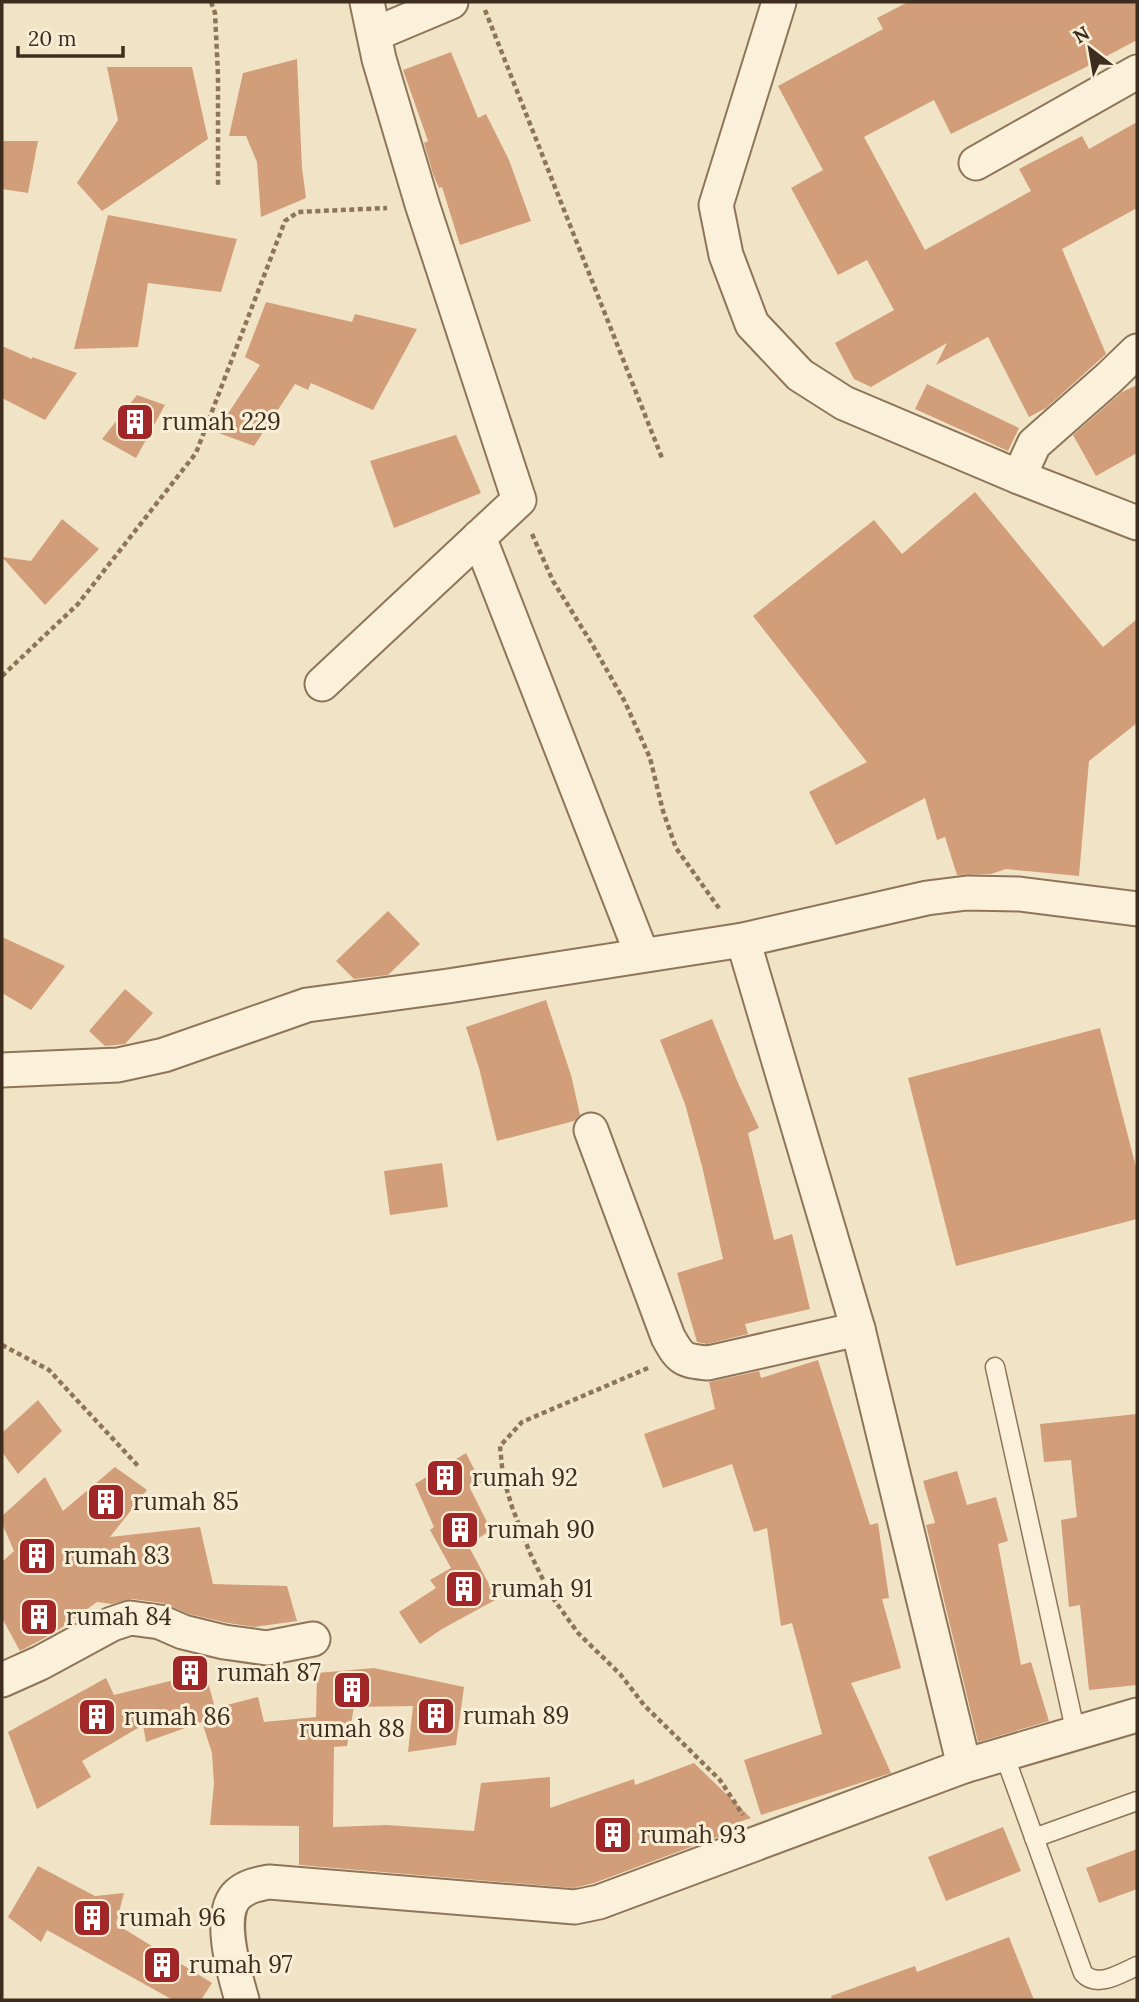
<svg xmlns="http://www.w3.org/2000/svg" width="1139" height="2002" font-family="Lora,serif">
<style>
.building{fill:#d29d79}
.lines{fill:none;stroke-linecap:round;stroke-linejoin:round}
.service-casing{stroke:#8e755a;stroke-width:21}
.minor-casing{stroke:#8e755a;stroke-width:37}
.path{stroke:#8e755a;stroke-width:4.5;stroke-dasharray:5 3.5;stroke-linecap:butt}
.service{stroke:#fbf1da;stroke-width:18}
.minor{stroke:#fbf1da;stroke-width:33}
.labels{text-anchor:middle;stroke-width:6;stroke-linejoin:round;paint-order:stroke}
.poi-label{font-size:24px;fill:#3d2d1f;stroke:#f8eed6;text-anchor:start}
</style>
<rect width="100%" height="100%" fill="#f1e4c6"/>
<!-- building -->
<g class="building">
<path d="M908,2H1137V40L1084,68L951,134L934,100L864,137L925,250L1031,191L1019,169L1082,136L1089,149L1137,122V208L1062,249L1106,354L1046,408L1029,417L988,337L936,365L947,343L871,387L854,379L835,343L894,310L867,260L838,275L791,188L823,170L778,86L883,29L877,18Z"/>
<path d="M451,52L478,118L486,114L509,160L531,221L460,245L442,187L439,188L433,174L424,143L428,141L403,70Z"/>
<path d="M297,59L302,168L306,198L261,217L257,162L246,136H229L243,73Z"/>
<path d="M107,67H192L208,139L102,211L77,183L118,120Z"/>
<path d="M2,141H38L28,193L2,189Z"/>
<path d="M108,215L237,239L221,292L148,283L138,347L74,349Z"/>
<path d="M266,302L352,322L355,314L417,329L373,410L311,383L308,390L295,384L254,446L216,432L260,365L245,357Z"/>
<path d="M2,346L32,359V357L77,373L45,420L2,398Z"/>
<path d="M927,384L1019,428L1008,451L915,409Z"/>
<path d="M1137,385V453L1096,476L1073,435L1122,392Z"/>
<path d="M137,395L165,405L136,458L102,439Z"/>
<path d="M456,435L481,493L394,528L370,461Z"/>
<path d="M975,492L1103,647L1137,619V723L1089,761L1079,876L1006,869L991,874L957,875L945,837L937,840L925,798L836,845L809,792L867,762L753,616L874,520L902,554Z"/>
<path d="M62,519L99,549L45,605L2,557L31,561Z"/>
<path d="M388,911L420,944L388,975L354,979L336,961Z"/>
<path d="M2,937L65,966L31,1010L2,993Z"/>
<path d="M125,989L153,1013L125,1044L105,1046L89,1031Z"/>
<path d="M546,1000L571,1075L580,1115L574,1121L497,1141L479,1068L466,1027Z"/>
<path d="M712,1019L738,1083L759,1128L748,1133L774,1240L792,1234L810,1309L745,1324L748,1334L707,1344L697,1342L677,1273L723,1259L702,1166L685,1104L660,1040Z"/>
<path d="M1100,1028L1137,1171V1219L956,1266L908,1078Z"/>
<path d="M442,1163L448,1207L390,1215L384,1171Z"/>
<path d="M818,1360L870,1525L878,1523L889,1598L882,1599L901,1668L851,1683L891,1773L761,1815L744,1760L822,1734L792,1623L781,1626L767,1528L754,1532L732,1464L663,1488L644,1434L715,1409L709,1382L759,1371L761,1378Z"/>
<path d="M38,1400L62,1431L18,1474L2,1452V1433Z"/>
<path d="M1137,1414V1685L1089,1690L1080,1605L1069,1607L1061,1520L1077,1517L1071,1460L1044,1462L1040,1424Z"/>
<path d="M466,1453L481,1483L470,1488L491,1530L468,1545L497,1599L442,1629L420,1644L399,1612L436,1588L430,1580L451,1568L430,1530L434,1527L415,1484Z"/>
<path d="M115,1467L147,1490L110,1537L200,1527L213,1584L287,1586L297,1621L254,1627L228,1623L189,1614L163,1603L132,1599L112,1604L97,1602L54,1633L20,1651L2,1618V1562L14,1551L2,1523V1516L45,1477L63,1511Z"/>
<path d="M957,1471L967,1505L996,1497L1008,1541L998,1544L1021,1665L1031,1662L1049,1721L978,1742L926,1525L935,1523L923,1481Z"/>
<path d="M201,1656L215,1708L258,1697L264,1722L316,1717L317,1673L374,1668L464,1687L456,1745L408,1752L413,1706L354,1707L347,1746L334,1747L333,1827L386,1825L474,1831L481,1783L550,1777V1808L634,1779L635,1785L694,1763L751,1818L721,1828L723,1835L594,1883L574,1888L299,1865V1826L210,1825L214,1784L212,1753L202,1722L146,1742L143,1725L82,1761L91,1777L37,1809L8,1732L106,1678L114,1695L174,1680L172,1660Z"/>
<path d="M1003,1827L1021,1871L946,1901L928,1857Z"/>
<path d="M1137,1849V1889L1099,1903L1086,1868Z"/>
<path d="M38,1866L95,1896L124,1893L116,1924L212,1983L201,2000H173L47,1930L41,1942L8,1917Z"/>
<path d="M1009,1937L1034,2000H832L831,1996L915,1966L917,1972Z"/>
</g>
<g class="lines">
<defs>
<g id="service">
<path d="M995,1367L1076,1734"/>
<path d="M1004,1754L1083,1973C1097,1989 1121,1973 1137,1966"/>
<path d="M1034,1838L1137,1801"/>
</g>
<g id="minor">
<path d="M779,2L716,205L726,255L752,324L800,375L844,403L1019,477L1137,523"/>
<path d="M375,34L451,2"/>
<path d="M976,163L1137,72"/>
<path d="M1019,477L1034,444L1109,378L1137,351"/>
<path d="M479,537L642,955"/>
<path d="M322,684L519,500L422,204L379,59L367,2"/>
<path d="M743,940L927,898L967,893L1019,894L1137,909"/>
<path d="M2,1070L118,1065L164,1055L307,1005L448,986L743,940L858,1329L964,1766"/>
<path d="M591,1130L668,1337C680,1359 683,1361 708,1363L858,1329"/>
<path d="M2,1680L40,1663L112,1624L130,1618L160,1622L183,1632L224,1642L267,1648L313,1639"/>
<path d="M242,2000C235,1976 216,1913 238,1894C247,1886 258,1884 269,1882L575,1907L599,1902L964,1766L1137,1715"/>
</g>
</defs>
<!-- service casing -->
<use href="#service" class="service-casing"/>
<!-- minor casing -->
<use href="#minor" class="minor-casing"/>
<!-- path -->
<g class="path">
<path d="M211,2L215,13L218,75V187"/>
<path d="M485,10L662,458"/>
<path d="M532,534L553,581L592,644L625,702L650,758L663,811L676,848L721,911"/>
<path d="M2,676L78,604L196,453L285,221L298,212L387,208"/>
<path d="M2,1345L49,1370L139,1467"/>
<path d="M648,1368L522,1422L500,1446L503,1477L512,1507L530,1553L550,1594L578,1633L620,1674L644,1705L720,1780L743,1815"/>
</g>
<!-- service -->
<use href="#service" class="service"/>
<!-- minor -->
<use href="#minor" class="minor"/>
</g>
<!-- icons -->
<defs>
<symbol id="building-square" viewBox="-11 -11 22 22"><rect x="-9" y="-9" width="18" height="18" rx="4" fill="#a12627" stroke="#f8eed6"/><path d="M-4-6H4V6H1V3H-1V6H-4ZM-2.5-4.3h1.7v1.8h-1.7ZM.8-4.3h1.7v1.8H.8ZM-2.5-1h1.7V.8h-1.7ZM.8-1h1.7V.8H.8Z" fill="#fff"/></symbol>
</defs>
<g fill-rule="evenodd">
<use href="#building-square" x="113" y="400" width="44" height="44"/>
<use href="#building-square" x="423" y="1456" width="44" height="44"/>
<use href="#building-square" x="84" y="1480" width="44" height="44"/>
<use href="#building-square" x="438" y="1508" width="44" height="44"/>
<use href="#building-square" x="15" y="1534" width="44" height="44"/>
<use href="#building-square" x="442" y="1567" width="44" height="44"/>
<use href="#building-square" x="17" y="1595" width="44" height="44"/>
<use href="#building-square" x="168" y="1651" width="44" height="44"/>
<use href="#building-square" x="330" y="1668" width="44" height="44"/>
<use href="#building-square" x="414" y="1694" width="44" height="44"/>
<use href="#building-square" x="75" y="1695" width="44" height="44"/>
<use href="#building-square" x="591" y="1813" width="44" height="44"/>
<use href="#building-square" x="70" y="1896" width="44" height="44"/>
<use href="#building-square" x="140" y="1943" width="44" height="44"/>
</g>
<g class="labels">
<!-- poi labels -->
<g class="poi-label">
<text x="162" y="430">rumah 229</text>
<text x="472" y="1486">rumah 92</text>
<text x="133" y="1510">rumah 85</text>
<text x="487" y="1538">rumah 90</text>
<text x="64" y="1564">rumah 83</text>
<text x="491" y="1597">rumah 91</text>
<text x="66" y="1625">rumah 84</text>
<text x="217" y="1681">rumah 87</text>
<text x="463" y="1724">rumah 89</text>
<text x="124" y="1725">rumah 86</text>
<text x="352" y="1737" text-anchor="middle">rumah 88</text>
<text x="640" y="1843">rumah 93</text>
<text x="119" y="1926">rumah 96</text>
<text x="189" y="1973">rumah 97</text>
</g>
</g>
<!-- border -->
<rect width="1139" height="2002" fill="none" stroke="#3d2d1f" stroke-width="7"/>
<!-- north arrow -->
<g transform="translate(1090 49) rotate(329)" stroke="#f8eed6" stroke-width="5" paint-order="stroke">
<path d="M0-5L12 26L0 18L-12 26Z" fill="#3d2d1f"/>
<text y="-10" font-size="19" font-weight="bold" text-anchor="middle" fill="#3d2d1f">N</text>
</g>
<!-- scale -->
<path d="M18 46v10h105v-10" fill="none" stroke="#3d2d1f" stroke-width="3.5"/>
<text x="28" y="46" font-size="21" fill="#3d2d1f" stroke="#f8eed6" stroke-width="5" paint-order="stroke">20 m</text>
</svg>
